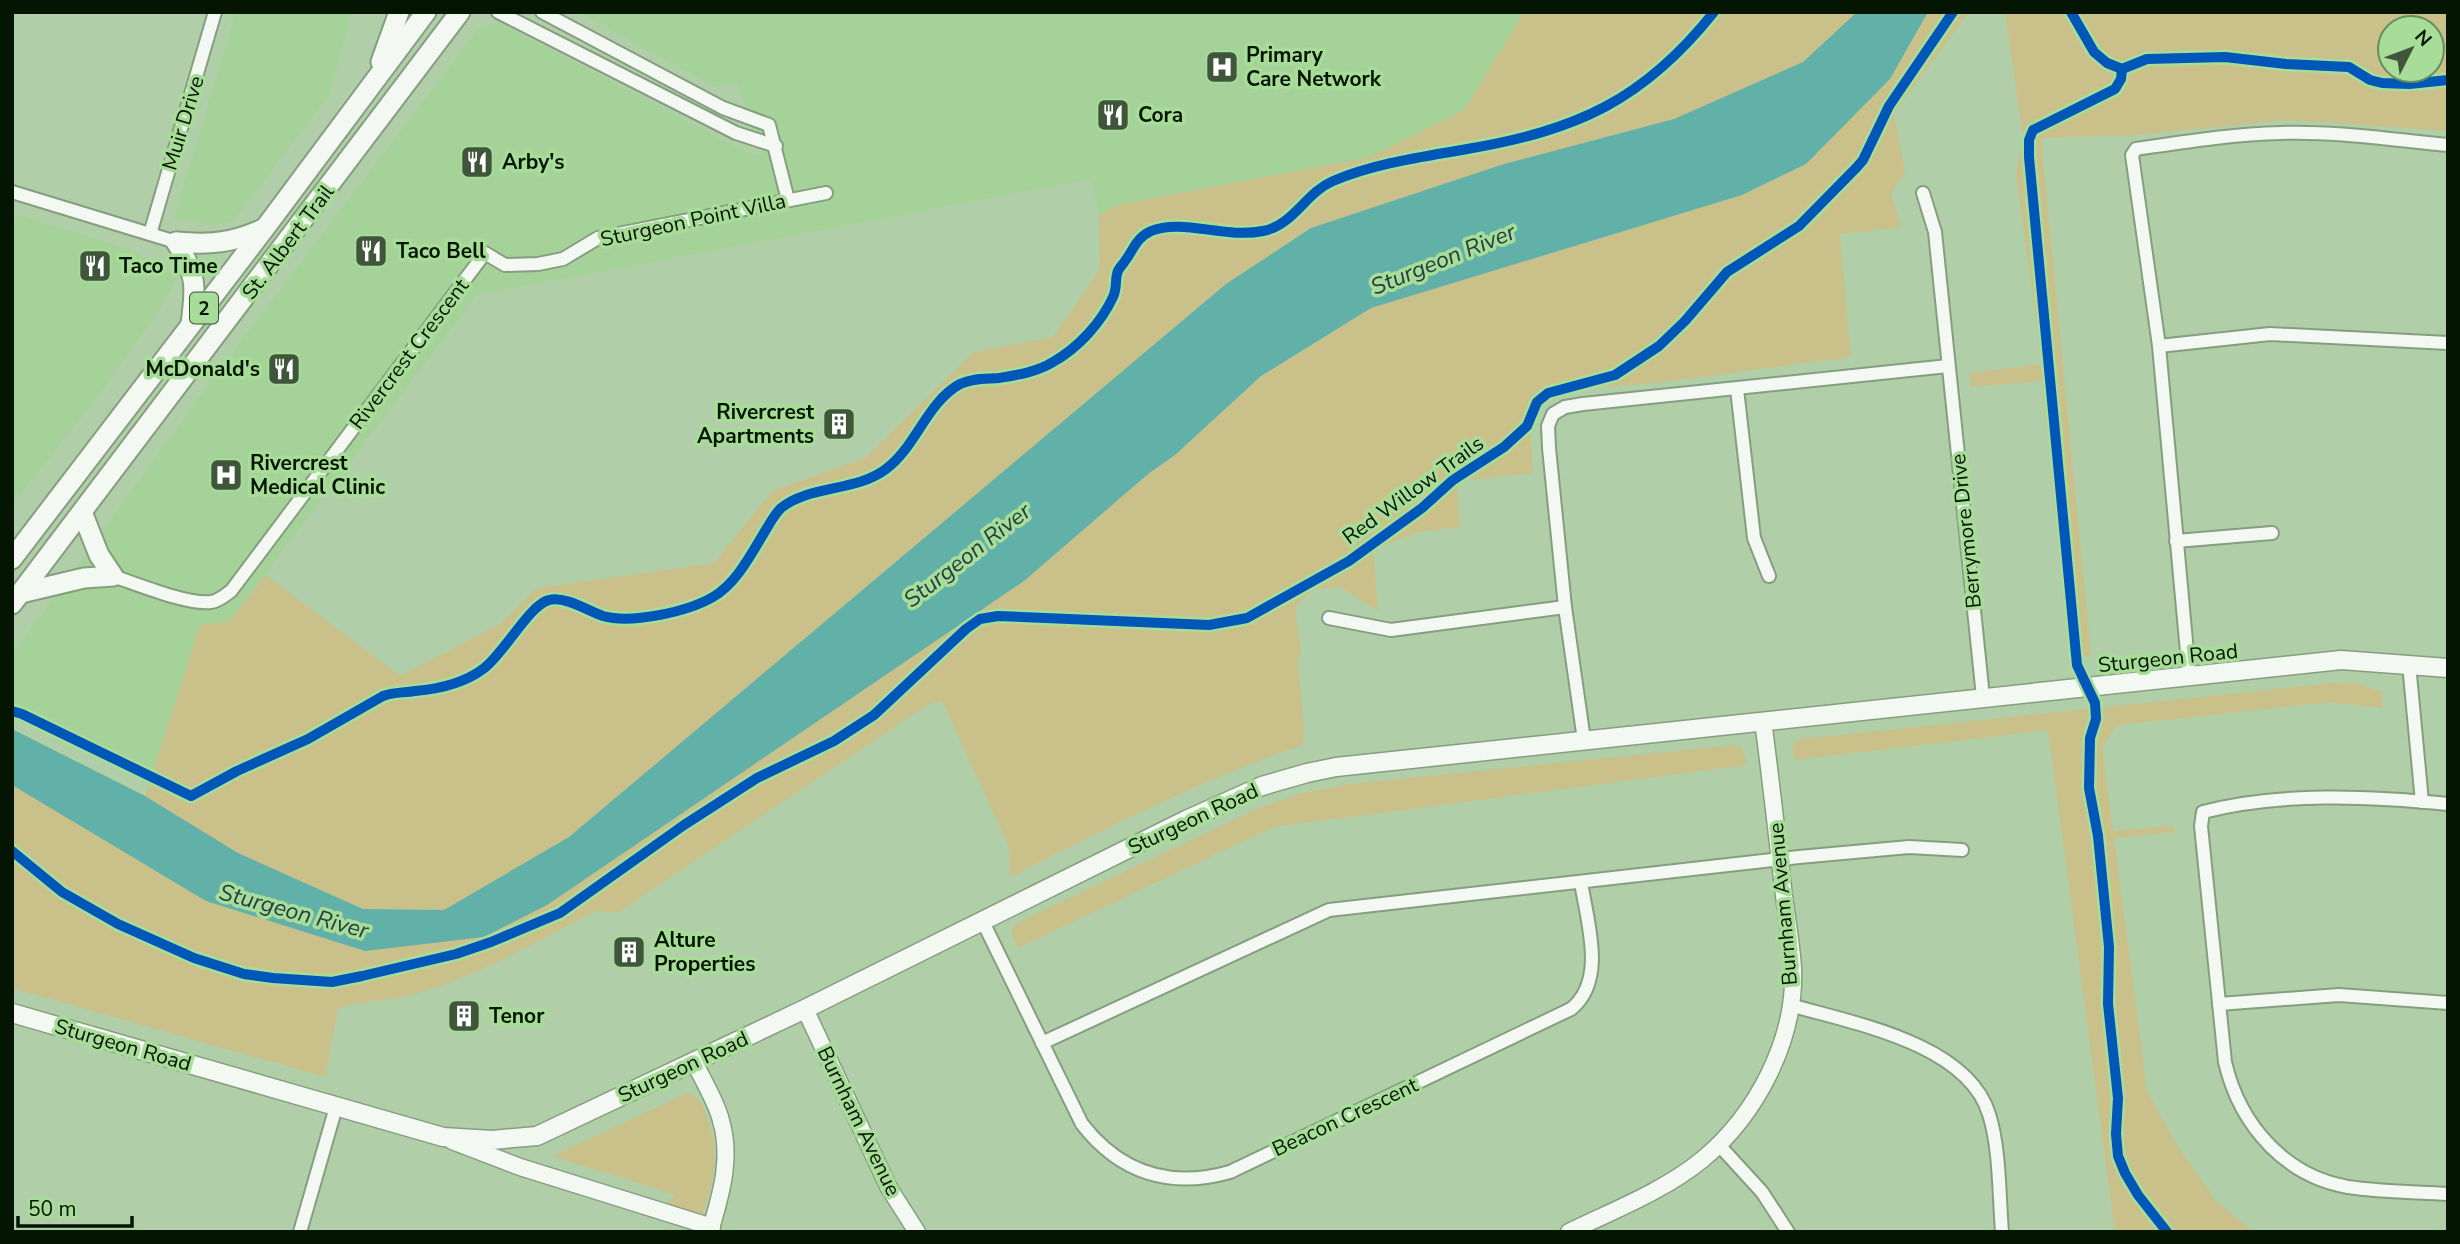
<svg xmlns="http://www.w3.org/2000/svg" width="2460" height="1244" font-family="'Nunito Sans',sans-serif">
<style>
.built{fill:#a5d298}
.green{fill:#cac18a;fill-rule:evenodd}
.water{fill:#61b1a8}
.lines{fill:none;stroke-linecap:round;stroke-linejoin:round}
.minor-casing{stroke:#869e80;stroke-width:16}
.tertiary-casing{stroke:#869e80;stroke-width:19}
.secondary-casing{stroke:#869e80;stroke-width:21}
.primary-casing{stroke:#869e80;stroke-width:23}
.minor{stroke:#f3f8f2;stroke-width:12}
.tertiary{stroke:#f3f8f2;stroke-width:16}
.secondary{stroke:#f3f8f2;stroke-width:18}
.primary{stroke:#f3f8f2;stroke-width:19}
.cycleway-casing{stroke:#a8dd99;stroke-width:15}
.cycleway{stroke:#0057b8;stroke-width:10}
.labels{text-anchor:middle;stroke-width:7;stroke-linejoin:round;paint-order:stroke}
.shield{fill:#a8dd99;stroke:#35522f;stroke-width:2}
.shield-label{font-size:19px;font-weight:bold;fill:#041601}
.poi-label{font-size:21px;font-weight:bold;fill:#041601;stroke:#a8dd99;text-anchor:start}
.street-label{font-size:21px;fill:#041601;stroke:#a8dd99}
.water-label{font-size:23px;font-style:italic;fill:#224042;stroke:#a8dd99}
</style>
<rect width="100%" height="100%" fill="#b0cea8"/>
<!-- built -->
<g class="built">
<path d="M236,12H352L329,95L233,221L215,225L174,218Z"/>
<path d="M579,12H1524L1464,110L1370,157L1117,205L1099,215L1092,179L477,295L229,621L200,625L153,772L12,705V655L222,366L479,28L500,23L738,148L762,157L737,83L715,87Z"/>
<path d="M17,214L128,249L176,277L166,300L98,396L20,495L12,501V232Z"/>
</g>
<!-- green -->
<g class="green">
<path d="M1524,12H1857L1803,62L1674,119L1504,164L1311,228L1226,284L569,837L444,910L363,909L238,853L145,796L200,625L229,621L266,575L400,676L500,624L537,588L714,563L772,491L865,458L974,352L1053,337L1100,269L1099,215L1117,205L1370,157L1464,110Z"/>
<path d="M1928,12H1969L1894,113L1905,172L1891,194L1901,227L1840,234L1851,357L1657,383L1572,390L1550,398L1541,405L1530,421L1533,473L1457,481L1460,527L1420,532L1373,549L1378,611L1340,587L1314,589L1295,607L1301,650L1298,666L1304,727L1303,745C1201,779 1107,828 1011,877L1008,845L942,701L929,704L617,913L596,911C538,941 480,975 418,993C392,1000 364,1001 338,1008L325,1077L12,988V785L207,901L365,951L547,905L995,600L1148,474L1175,455L1261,376L1371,308L1742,195L1806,164L1890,79Z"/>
<path d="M2005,12H2448V131L2291,120L2135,135L2041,138L2091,655L2069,657L2042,381L1971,387L1970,373L2042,364L2016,172L2023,138ZM2390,28H2432V70H2390Z"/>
<path d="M2332,683L2359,684L2382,692V708L2331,702L2118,725L2102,746L2113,831L2172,826L2175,832L2114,838L2147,1091L2176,1144L2217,1202L2254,1232H2115L2048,730L1794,760L1792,744L1801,739Z"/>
<path d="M1734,745L1742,748L1747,765L1273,827L1018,948L1011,931L1017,923L1254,810L1299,794L1349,784Z"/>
<path d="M687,1093C698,1096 704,1106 707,1117C721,1157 714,1175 703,1215L700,1216L665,1204L676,1195L555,1157V1155Z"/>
</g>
<!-- water -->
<path class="water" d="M1857,12H1928L1890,79L1806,164L1742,195L1371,308L1261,376L1175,455L1148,474L1024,581L547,905L484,937L365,951L206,901L12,785V729L145,796L238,853L363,909L444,910L569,837L1226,284L1311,228L1504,164L1674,119L1803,62Z"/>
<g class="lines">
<defs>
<g id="minor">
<path d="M498,12L736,133L776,146"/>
<path d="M542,12L723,108L769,125L788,200"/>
<path d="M12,192L176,242"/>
<path d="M1923,193L1935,232L1983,697"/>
<path d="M150,234L215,12"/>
<path d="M2159,346L2270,334L2448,343"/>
<path d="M1737,389L1754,538L1769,576"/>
<path d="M2176,541L2272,533"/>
<path d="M113,576C136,584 188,605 211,602C219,601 225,595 231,591L485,253L505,265L538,264L563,259L598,238L826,193"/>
<path d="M1329,618L1391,630L1565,607"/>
<path d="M2409,664L2422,802"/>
<path d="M2189,674L2159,346L2132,155L2136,149C2184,142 2232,134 2281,133C2336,131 2393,140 2448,145"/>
<path d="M1584,740L1565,607L1549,448L1548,426L1553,414L1565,407L1583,404L1948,366"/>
<path d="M2448,804C2370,796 2279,792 2203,812L2201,826L2225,1062C2240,1126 2287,1180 2356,1188C2386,1192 2417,1192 2448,1194"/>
<path d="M982,920L1082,1124C1120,1173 1170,1189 1230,1172L1571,1009C1607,980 1587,922 1581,882"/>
<path d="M2219,1004L2339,995L2448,1003"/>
<path d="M1790,1005C1852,1023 1967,1043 1989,1114C2000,1149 1999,1195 2002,1232"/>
<path d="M1042,1043L1329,910L1799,857L1909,847L1962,850"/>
<path d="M1719,1145L1762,1192L1788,1232"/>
<path d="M300,1232L336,1107"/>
</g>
<g id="tertiary">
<path d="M805,1009L889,1188L917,1232"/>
<path d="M694,1062C703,1080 714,1098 720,1117C733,1157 721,1194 710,1232"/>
<path d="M452,1141L520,1167L712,1227"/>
<path d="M1569,1232C1614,1210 1664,1191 1703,1159C1757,1114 1796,1039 1793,968C1791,938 1785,908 1782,879C1776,826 1770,773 1763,721"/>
</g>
<path id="secondary" d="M12,1013L443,1137L492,1140L537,1136L805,1009L1186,820L1262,786L1307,773L1336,767L2341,660L2448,668"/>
<g id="primary">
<path d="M381,62L399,12"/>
<path d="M176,242C210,245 232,243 263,229"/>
<path d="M176,242C197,275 196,286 191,324"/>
<path d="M12,559L265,228L426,12"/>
<path d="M21,593L84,578L113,576L99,555L82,512"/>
<path d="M12,604L460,12"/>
</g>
</defs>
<!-- minor casing -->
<use href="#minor" class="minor-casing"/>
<!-- tertiary casing -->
<use href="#tertiary" class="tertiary-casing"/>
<!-- secondary casing -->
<use href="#secondary" class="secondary-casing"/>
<!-- primary casing -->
<use href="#primary" class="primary-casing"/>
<!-- minor -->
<use href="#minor" class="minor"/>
<!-- tertiary -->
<use href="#tertiary" class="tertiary"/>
<!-- secondary -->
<use href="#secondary" class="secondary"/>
<!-- primary -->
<use href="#primary" class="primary"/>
<defs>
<g id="cycleway">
<path d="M2071,12L2094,52L2107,63L2122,69L2147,59L2225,57L2286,64L2349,67L2370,80L2382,83L2409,84L2448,80"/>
<path d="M2122,69L2121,79L2115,89L2033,130L2029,140V157L2077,665L2095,703L2096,719L2090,738L2089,788L2098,836L2109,947L2108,1004L2118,1098L2116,1134L2118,1156L2125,1173L2138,1195L2167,1232"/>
<path d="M12,711L22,714L191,796L237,771L308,739L383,696C393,692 403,693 415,691C439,689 463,684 483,669C503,655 530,604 549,600C566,596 588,611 603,616C631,624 687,612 713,597C738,582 752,552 767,528C771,521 775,514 781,508C809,485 856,492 886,469C916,447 927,402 960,384C972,378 986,379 999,378C1017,375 1037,372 1053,362C1078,348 1101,323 1113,297C1117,289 1115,283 1117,274C1118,268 1122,266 1125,261C1134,249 1136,238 1151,231C1182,218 1225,239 1263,231C1294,225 1305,193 1333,181C1376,163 1422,157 1467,149C1577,130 1643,101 1714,12"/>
<path d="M12,851L62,892L118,924L194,958L244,974L273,978L332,982L362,976L456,954L491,942L560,913L684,825L757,778L834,741L874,715L966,629L980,619L998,616L1209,625L1247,618L1349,561L1422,508L1453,480L1504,447L1527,426L1537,402L1548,393L1615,375L1659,346L1685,321L1727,272L1799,226L1857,167L1863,160L1889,106L1953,12"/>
</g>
</defs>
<!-- cycleway casing -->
<use href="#cycleway" class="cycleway-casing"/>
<!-- cycleway -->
<use href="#cycleway" class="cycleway"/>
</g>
<!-- icons -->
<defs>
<symbol id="hospital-square" viewBox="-11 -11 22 22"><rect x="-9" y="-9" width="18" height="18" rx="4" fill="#40563b" stroke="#a8dd99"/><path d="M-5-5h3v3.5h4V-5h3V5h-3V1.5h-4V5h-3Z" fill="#fff"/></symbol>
<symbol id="restaurant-square" viewBox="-11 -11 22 22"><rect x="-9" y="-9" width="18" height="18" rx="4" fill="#40563b" stroke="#a8dd99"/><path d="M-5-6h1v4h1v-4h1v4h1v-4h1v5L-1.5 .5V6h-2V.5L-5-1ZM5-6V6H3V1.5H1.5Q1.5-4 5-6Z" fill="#fff"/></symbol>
<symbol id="building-square" viewBox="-11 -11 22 22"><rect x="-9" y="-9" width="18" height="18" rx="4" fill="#40563b" stroke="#a8dd99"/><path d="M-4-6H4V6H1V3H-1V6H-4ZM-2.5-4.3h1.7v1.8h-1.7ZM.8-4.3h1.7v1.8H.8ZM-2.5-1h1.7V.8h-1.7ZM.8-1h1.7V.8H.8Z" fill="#fff"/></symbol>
</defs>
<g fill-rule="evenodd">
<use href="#hospital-square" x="1203" y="48" width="38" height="38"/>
<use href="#restaurant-square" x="1094" y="96" width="38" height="38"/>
<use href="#restaurant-square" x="458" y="143" width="38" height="38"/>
<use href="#restaurant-square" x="352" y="232" width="38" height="38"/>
<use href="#restaurant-square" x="76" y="247" width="38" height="38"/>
<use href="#restaurant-square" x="265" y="350" width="38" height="38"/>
<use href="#building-square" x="820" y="405" width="38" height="38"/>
<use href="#hospital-square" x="207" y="456" width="38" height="38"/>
<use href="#building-square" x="610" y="933" width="38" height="38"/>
<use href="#building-square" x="445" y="997" width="38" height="38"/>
</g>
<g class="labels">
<!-- shield labels -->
<rect class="shield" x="190" y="292.5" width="28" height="31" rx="5"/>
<g class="shield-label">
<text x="204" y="315">2</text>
</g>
<!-- poi labels -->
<g class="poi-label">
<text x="1246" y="62">Primary<tspan x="1246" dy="24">Care Network</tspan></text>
<text x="1138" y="122">Cora</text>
<text x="502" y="169">Arby's</text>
<text x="396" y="258">Taco Bell</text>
<text x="119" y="273">Taco Time</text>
<text x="260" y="376" text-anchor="end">McDonald's</text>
<text x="814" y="419" text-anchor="end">Rivercrest<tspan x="814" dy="24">Apartments</tspan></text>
<text x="250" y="470">Rivercrest<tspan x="250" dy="24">Medical Clinic</tspan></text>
<text x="654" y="947">Alture<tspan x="654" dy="24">Properties</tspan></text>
<text x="489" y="1023">Tenor</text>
</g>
<!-- street labels -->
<g class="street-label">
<text transform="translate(183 123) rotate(-73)" y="7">Muir Drive</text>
<text transform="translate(693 220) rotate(-12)" y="7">Sturgeon Point Villa</text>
<text transform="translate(288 242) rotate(-53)" y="7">St. Albert Trail</text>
<text transform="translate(409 354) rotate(-53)" y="7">Rivercrest Crescent</text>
<text transform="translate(1413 490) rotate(-36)" y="7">Red Willow Trails</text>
<text transform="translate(1966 531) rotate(-96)" y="7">Berrymore Drive</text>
<text transform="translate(2168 658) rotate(-6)" y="7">Sturgeon Road</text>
<text transform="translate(1193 819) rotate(-25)" y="7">Sturgeon Road</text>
<text transform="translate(1783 904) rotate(-95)" y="7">Burnham Avenue</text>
<text transform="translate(123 1045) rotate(16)" y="7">Sturgeon Road</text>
<text transform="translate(683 1067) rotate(-25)" y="7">Sturgeon Road</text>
<text transform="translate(1345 1117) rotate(-25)" y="7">Beacon Crescent</text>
<text transform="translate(859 1121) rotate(64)" y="7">Burnham Avenue</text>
</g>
<!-- water labels -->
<g class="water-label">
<text transform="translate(1443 259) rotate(-22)" y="8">Sturgeon River</text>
<text transform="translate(967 555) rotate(-38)" y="8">Sturgeon River</text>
<text transform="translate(294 911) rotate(15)" y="8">Sturgeon River</text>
</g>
</g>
<!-- border -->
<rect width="2460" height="1244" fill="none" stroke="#041601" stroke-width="28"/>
<!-- north arrow -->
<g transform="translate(2411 49) rotate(48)"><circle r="33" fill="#a8dd99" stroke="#668d5c" stroke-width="2"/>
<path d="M0-5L12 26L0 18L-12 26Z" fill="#40563b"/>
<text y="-10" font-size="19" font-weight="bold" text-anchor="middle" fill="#041601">N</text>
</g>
<!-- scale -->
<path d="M18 1216v10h114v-10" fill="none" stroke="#041601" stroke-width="3.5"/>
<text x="28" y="1216" font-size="21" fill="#041601" stroke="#a8dd99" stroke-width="5" paint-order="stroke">50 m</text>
</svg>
